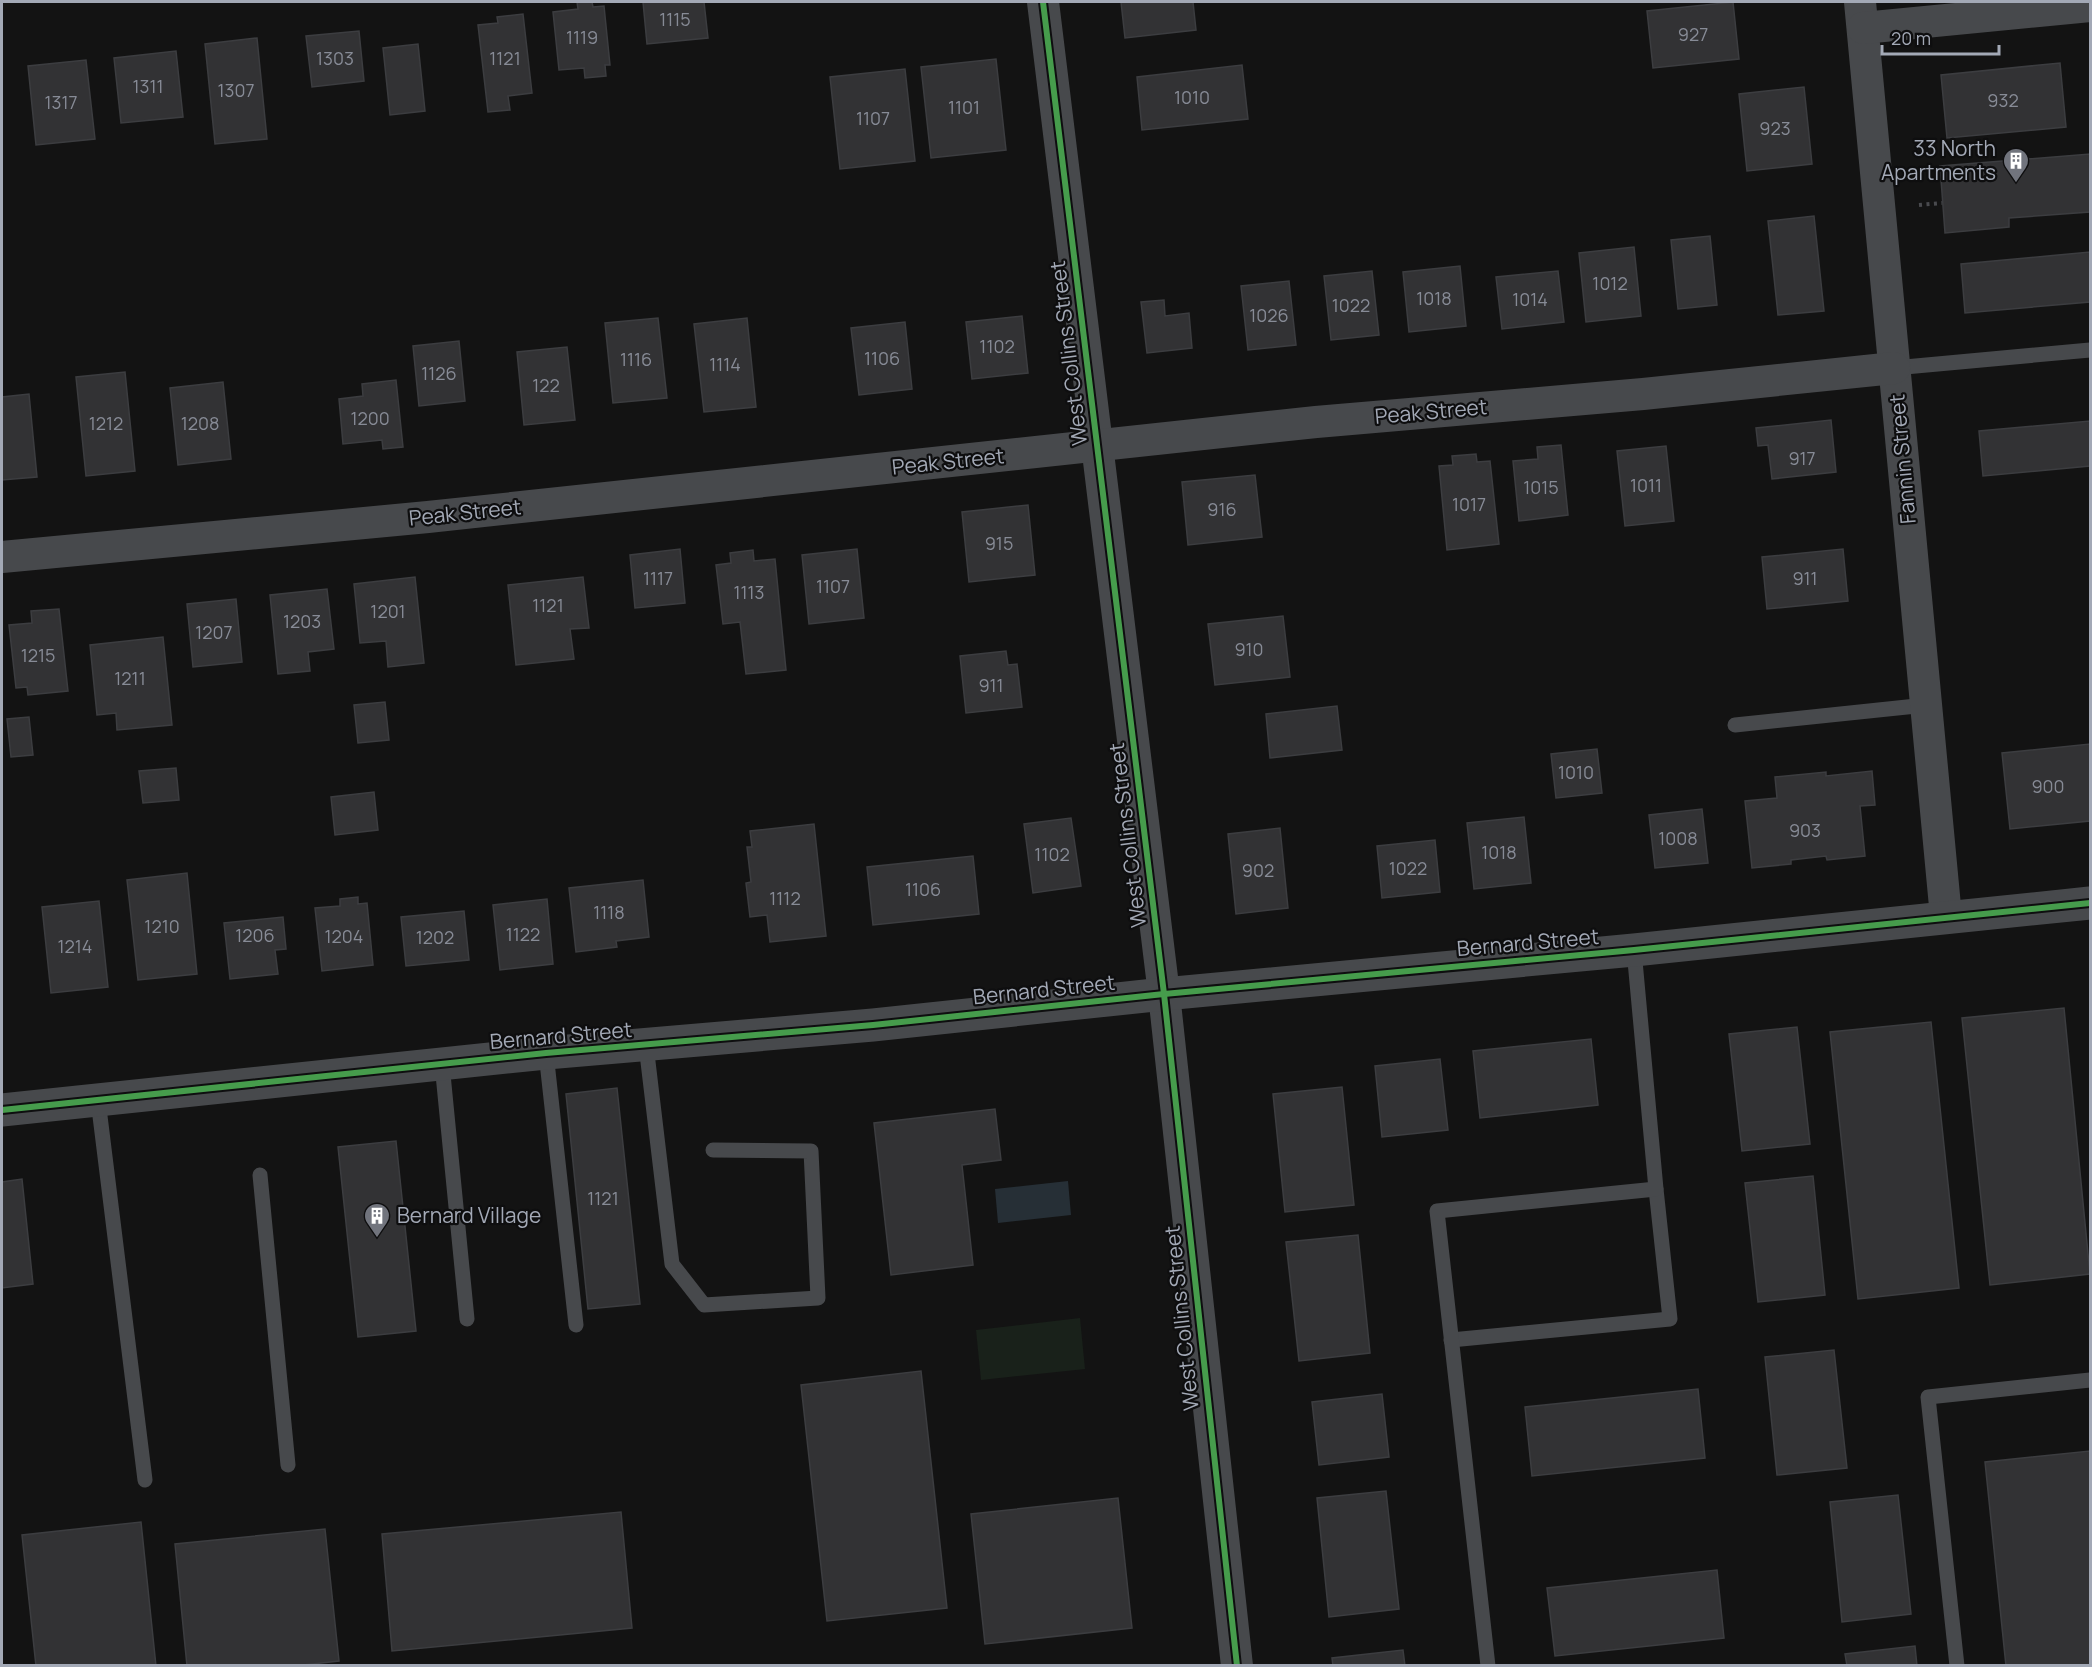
<svg xmlns="http://www.w3.org/2000/svg" width="2092" height="1667" font-family="Manrope,sans-serif">
<style>
.green{fill:#19211a}
.water{fill:#262f36}
.building{fill:#323234;stroke:#3c3d40;stroke-width:1.5}
.lines{fill:none;stroke-linecap:round;stroke-linejoin:round}
.path{stroke:#494a4e;stroke-width:4;stroke-dasharray:3 4.5;stroke-linecap:butt}
.service{stroke:#47494c;stroke-width:15}
.minor{stroke:#47494c;stroke-width:32}
.tertiary{stroke:#47494c;stroke-width:33}
.cycleway-casing{stroke:#0e0e0f;stroke-width:10}
.cycleway{stroke:#469c4c;stroke-width:6}
.labels{text-anchor:middle;stroke-width:4.5;stroke-linejoin:round;paint-order:stroke}
.number-label{font-size:18px;fill:#878b96}
.poi-label{font-size:21px;fill:#a3a9b6;stroke:#0e0e0f;text-anchor:end}
.street-label{font-size:21px;fill:#a3a9b6;stroke:#0e0e0f}
</style>
<rect width="100%" height="100%" fill="#131313"/>
<!-- green -->
<path class="green" d="M1080,1318L1085,1369L981,1380L976,1330Z"/>
<!-- water -->
<path class="water" d="M1068,1181L1071,1215L998,1223L995,1189Z"/>
<!-- building -->
<g class="building">
<path d="M577,2H592L593,7L604,6L610,65H605L606,76L585,78L584,68L559,70L553,12L578,9Z"/>
<path d="M643,2H704L708,38L647,44Z"/>
<path d="M1121,2H1193L1196,30L1125,38Z"/>
<path d="M1733,2L1739,59L1653,68L1647,11Z"/>
<path d="M523,14L532,93L508,96L510,110L488,112L478,25L498,23L497,17Z"/>
<path d="M359,31L364,81L312,87L306,36Z"/>
<path d="M257,38L267,139L215,144L205,44Z"/>
<path d="M418,44L425,111L390,115L383,48Z"/>
<path d="M176,51L183,117L121,123L114,58Z"/>
<path d="M996,59L1006,150L931,158L921,67Z"/>
<path d="M86,60L95,139L36,145L28,66Z"/>
<path d="M2060,63L2066,127L1947,138L1941,75Z"/>
<path d="M1242,65L1248,119L1142,130L1137,77Z"/>
<path d="M905,69L915,161L840,169L830,77Z"/>
<path d="M1804,87L1812,164L1747,171L1739,94Z"/>
<path d="M2090,154V212L2009,218V227L1945,233L1940,166Z"/>
<path d="M1814,216L1824,311L1778,315L1768,221Z"/>
<path d="M1710,236L1717,305L1678,309L1671,240Z"/>
<path d="M1634,247L1641,316L1586,322L1579,253Z"/>
<path d="M2090,252V302L1965,313L1961,264Z"/>
<path d="M1460,266L1466,326L1409,332L1403,272Z"/>
<path d="M1372,271L1379,335L1331,340L1324,276Z"/>
<path d="M1558,271L1564,322L1502,329L1496,277Z"/>
<path d="M1289,281L1296,345L1248,350L1241,286Z"/>
<path d="M1164,300L1165,316L1189,313L1192,348L1147,353L1141,302Z"/>
<path d="M1022,316L1028,373L972,379L966,322Z"/>
<path d="M658,318L667,398L613,403L605,323Z"/>
<path d="M747,318L756,407L704,412L694,324Z"/>
<path d="M905,322L912,389L859,395L851,328Z"/>
<path d="M459,341L465,401L419,406L413,346Z"/>
<path d="M567,347L575,420L524,425L517,352Z"/>
<path d="M125,372L135,471L86,476L76,377Z"/>
<path d="M396,380L403,447L383,449L382,440L343,444L339,399L363,396L362,384Z"/>
<path d="M223,382L231,459L178,465L170,388Z"/>
<path d="M29,394L37,477L2,480V397Z"/>
<path d="M1831,420L1836,472L1772,479L1768,445L1758,446L1756,428Z"/>
<path d="M2090,421V466L1983,476L1979,431Z"/>
<path d="M1561,445L1568,515L1519,521L1513,461L1538,459L1537,447Z"/>
<path d="M1666,446L1674,521L1625,526L1617,451Z"/>
<path d="M1476,454L1477,462L1490,461L1499,544L1447,550L1439,466L1453,465L1452,456Z"/>
<path d="M1255,475L1262,537L1188,545L1182,482Z"/>
<path d="M1028,505L1035,575L969,582L962,512Z"/>
<path d="M680,549L685,603L635,608L630,555Z"/>
<path d="M857,549L864,618L809,624L802,555Z"/>
<path d="M1843,549L1848,601L1767,609L1762,557Z"/>
<path d="M753,550L754,561L775,559L786,670L746,674L740,622L723,624L716,565L731,563L730,553Z"/>
<path d="M415,577L424,663L388,667L386,641L360,643L354,584Z"/>
<path d="M583,577L589,628L570,629L574,659L516,665L508,585Z"/>
<path d="M327,589L334,649L308,652L310,671L278,674L270,595Z"/>
<path d="M236,599L242,662L193,667L187,604Z"/>
<path d="M59,609L68,691L28,695L27,687L16,688L9,625L32,623L31,611Z"/>
<path d="M1283,616L1290,677L1215,685L1208,624Z"/>
<path d="M163,637L172,725L117,730L116,713L97,715L90,645Z"/>
<path d="M1006,651L1008,665L1017,664L1022,707L966,713L960,656Z"/>
<path d="M385,702L389,740L358,743L354,705Z"/>
<path d="M1337,706L1342,750L1270,758L1266,714Z"/>
<path d="M29,717L33,755L11,757L7,719Z"/>
<path d="M2090,744V821L2010,829L2002,753Z"/>
<path d="M1597,749L1602,793L1556,798L1551,754Z"/>
<path d="M176,768L179,800L143,803L139,771Z"/>
<path d="M1872,771L1875,805L1860,806L1865,856L1827,860L1826,856L1791,860V864L1752,868L1745,801L1777,798L1775,777L1826,772V776Z"/>
<path d="M374,792L378,830L335,835L331,797Z"/>
<path d="M1702,809L1708,863L1655,868L1649,815Z"/>
<path d="M1524,817L1531,883L1474,889L1467,823Z"/>
<path d="M1071,818L1081,886L1033,893L1024,824Z"/>
<path d="M814,824L826,936L770,942L767,915L750,917L746,883L751,882L747,847H752L750,831Z"/>
<path d="M1280,828L1288,908L1236,914L1228,834Z"/>
<path d="M1435,840L1440,892L1382,898L1377,846Z"/>
<path d="M973,856L979,914L873,925L867,867Z"/>
<path d="M187,873L197,974L138,980L127,880Z"/>
<path d="M643,880L649,937L616,941L617,947L576,952L569,888Z"/>
<path d="M358,897V904L367,903L373,965L322,971L315,908L340,906V899Z"/>
<path d="M547,899L553,964L500,970L493,905Z"/>
<path d="M99,901L108,987L51,993L42,907Z"/>
<path d="M464,911L469,960L406,966L401,917Z"/>
<path d="M283,917L286,949L275,950L278,974L230,979L224,923Z"/>
<path d="M2064,1008L2090,1274L1990,1285L1962,1018Z"/>
<path d="M1931,1022L1959,1288L1858,1299L1830,1032Z"/>
<path d="M1797,1027L1810,1144L1742,1151L1729,1034Z"/>
<path d="M1591,1039L1598,1105L1480,1118L1473,1051Z"/>
<path d="M1440,1059L1448,1130L1382,1137L1375,1066Z"/>
<path d="M1342,1087L1354,1205L1285,1212L1273,1094Z"/>
<path d="M617,1088L640,1304L588,1309L566,1094Z"/>
<path d="M995,1109L1001,1160L962,1165L973,1265L891,1275L874,1123Z"/>
<path d="M396,1141L416,1331L358,1337L338,1147Z"/>
<path d="M1813,1176L1825,1295L1758,1302L1745,1183Z"/>
<path d="M22,1179L33,1284L2,1288V1182Z"/>
<path d="M1358,1235L1370,1353L1299,1361L1286,1242Z"/>
<path d="M1834,1350L1847,1468L1777,1475L1765,1357Z"/>
<path d="M921,1371L947,1608L827,1621L801,1385Z"/>
<path d="M1698,1389L1705,1458L1532,1476L1525,1407Z"/>
<path d="M1382,1394L1389,1457L1319,1465L1312,1402Z"/>
<path d="M2090,1451V1666H2006L1985,1462Z"/>
<path d="M1386,1491L1399,1609L1329,1617L1317,1498Z"/>
<path d="M1898,1495L1911,1614L1842,1622L1830,1502Z"/>
<path d="M1118,1498L1132,1628L985,1644L971,1514Z"/>
<path d="M621,1512L632,1628L392,1651L382,1534Z"/>
<path d="M141,1522L156,1666H36L22,1535Z"/>
<path d="M325,1529L339,1661L294,1666H187L175,1544Z"/>
<path d="M1717,1570L1724,1638L1555,1656L1547,1588Z"/>
<path d="M1915,1646L1917,1666H1847L1845,1654Z"/>
<path d="M1403,1650L1405,1666H1333L1332,1658Z"/>
</g>
<g class="lines">
<!-- path -->
<path class="path" d="M1919,205L1942,203"/>
<!-- service -->
<g class="service">
<path d="M1894,368L2090,350"/>
<path d="M1735,725L1926,705"/>
<path d="M646,1045L672,1264L704,1305L818,1298L811,1151L713,1150"/>
<path d="M546,1053L576,1325"/>
<path d="M442,1064L467,1319"/>
<path d="M98,1100L145,1480"/>
<path d="M260,1175L288,1465"/>
<path d="M1451,1340L1670,1319L1656,1189"/>
<path d="M1488,1666L1437,1211L1656,1189L1634,950"/>
<path d="M1957,1666L1928,1397L2090,1380"/>
</g>
<!-- minor -->
<g class="minor">
<path d="M1043,2L1164,994L1237,1666"/>
<path d="M1860,2L1946,917"/>
<path d="M1863,28L2090,6"/>
<path d="M2,557L428,517L1316,422L1643,394L1894,368"/>
</g>
<!-- tertiary -->
<path class="tertiary" d="M2,1110L546,1053L873,1025L1164,994L1634,950L2090,903"/>
<defs>
<g id="cycleway">
<path d="M1043,2L1164,994L1237,1666"/>
<path d="M2,1110L546,1053L873,1025L1164,994L1634,950L2090,903"/>
</g>
</defs>
<!-- cycleway casing -->
<use href="#cycleway" class="cycleway-casing"/>
<!-- cycleway -->
<use href="#cycleway" class="cycleway"/>
</g>
<!-- icons -->
<defs>
<symbol id="building-pin" viewBox="-11 -11 22 30"><path d="M0 17L-7.5 6A9.5 9.5 0 1 1 7.5 6Z" fill="#71747d" stroke="#0e0e0f"/><path d="M-4-6H4V6H1V3H-1V6H-4ZM-2.5-4.3h1.7v1.8h-1.7ZM.8-4.3h1.7v1.8H.8ZM-2.5-1h1.7V.8h-1.7ZM.8-1h1.7V.8H.8Z" fill="#fff"/></symbol>
</defs>
<g fill-rule="evenodd">
<use href="#building-pin" x="2001" y="146" width="30" height="40"/>
<use href="#building-pin" x="362" y="1201" width="30" height="40"/>
</g>
<g class="labels">
<!-- number labels -->
<g class="number-label">
<text x="675" y="26">1115</text>
<text x="1693" y="41">927</text>
<text x="582" y="44">1119</text>
<text x="335" y="65">1303</text>
<text x="505" y="65">1121</text>
<text x="148" y="93">1311</text>
<text x="236" y="97">1307</text>
<text x="1192" y="104">1010</text>
<text x="2003" y="107">932</text>
<text x="61" y="109">1317</text>
<text x="964" y="114">1101</text>
<text x="873" y="125">1107</text>
<text x="1775" y="135">923</text>
<text x="1610" y="290">1012</text>
<text x="1434" y="305">1018</text>
<text x="1530" y="306">1014</text>
<text x="1351" y="312">1022</text>
<text x="1269" y="322">1026</text>
<text x="997" y="353">1102</text>
<text x="882" y="365">1106</text>
<text x="636" y="366">1116</text>
<text x="725" y="371">1114</text>
<text x="439" y="380">1126</text>
<text x="546" y="392">122</text>
<text x="370" y="425">1200</text>
<text x="106" y="430">1212</text>
<text x="200" y="430">1208</text>
<text x="1802" y="465">917</text>
<text x="1646" y="492">1011</text>
<text x="1541" y="494">1015</text>
<text x="1469" y="511">1017</text>
<text x="1222" y="516">916</text>
<text x="999" y="550">915</text>
<text x="658" y="585">1117</text>
<text x="1805" y="585">911</text>
<text x="833" y="593">1107</text>
<text x="749" y="599">1113</text>
<text x="548" y="612">1121</text>
<text x="388" y="618">1201</text>
<text x="302" y="628">1203</text>
<text x="214" y="639">1207</text>
<text x="1249" y="656">910</text>
<text x="38" y="662">1215</text>
<text x="130" y="685">1211</text>
<text x="991" y="692">911</text>
<text x="1576" y="779">1010</text>
<text x="2048" y="793">900</text>
<text x="1805" y="837">903</text>
<text x="1678" y="845">1008</text>
<text x="1499" y="859">1018</text>
<text x="1052" y="861">1102</text>
<text x="1408" y="875">1022</text>
<text x="1258" y="877">902</text>
<text x="923" y="896">1106</text>
<text x="785" y="905">1112</text>
<text x="609" y="919">1118</text>
<text x="162" y="933">1210</text>
<text x="523" y="941">1122</text>
<text x="255" y="942">1206</text>
<text x="344" y="943">1204</text>
<text x="435" y="944">1202</text>
<text x="75" y="953">1214</text>
<text x="603" y="1205">1121</text>
</g>
<!-- poi labels -->
<g class="poi-label">
<text x="1996" y="156">33 North<tspan x="1996" dy="24">Apartments</tspan></text>
<text x="397" y="1223" text-anchor="start">Bernard Village</text>
</g>
<!-- street labels -->
<g class="street-label">
<text transform="translate(1069 353) rotate(-97)" y="7">West Collins Street</text>
<text transform="translate(1431 412) rotate(-5)" y="7">Peak Street</text>
<text transform="translate(1903 459) rotate(-95)" y="7">Fannin Street</text>
<text transform="translate(948 462) rotate(-6)" y="7">Peak Street</text>
<text transform="translate(465 513) rotate(-6)" y="7">Peak Street</text>
<text transform="translate(1128 835) rotate(-97)" y="7">West Collins Street</text>
<text transform="translate(1528 943) rotate(-5)" y="7">Bernard Street</text>
<text transform="translate(1044 990) rotate(-6)" y="7">Bernard Street</text>
<text transform="translate(561 1036) rotate(-5)" y="7">Bernard Street</text>
<text transform="translate(1182 1318) rotate(-96)" y="7">West Collins Street</text>
</g>
</g>
<!-- border -->
<rect width="2092" height="1667" fill="none" stroke="#a3a9b6" stroke-width="6"/>
<!-- scale -->
<path d="M1882 45v9h117v-9" fill="none" stroke="#a3a9b6" stroke-width="3"/>
<text x="1891" y="45" font-size="18" fill="#a3a9b6" stroke="#0e0e0f" stroke-width="4.5" paint-order="stroke">20 m</text>
</svg>
